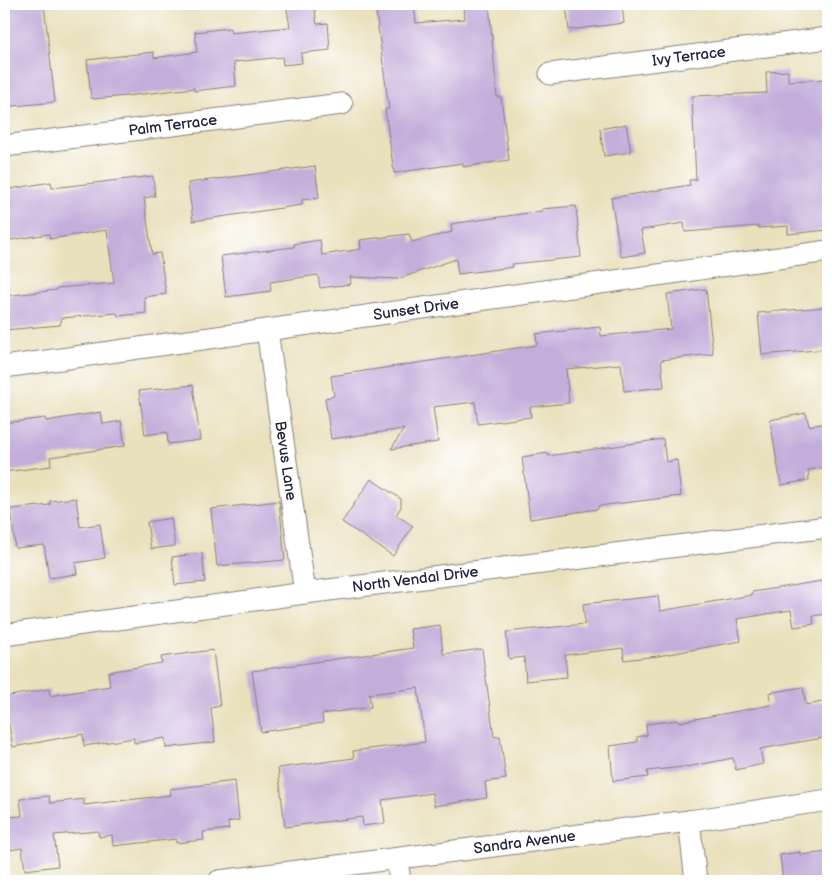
<svg xmlns="http://www.w3.org/2000/svg" width="832" height="885" font-family="'Balsamiq Sans',sans-serif">
<style>
.building{fill:#c3adda}
.lines{fill:none;stroke-linecap:round;stroke-linejoin:round}
.street-casing{stroke:#86817c;stroke-width:23}
.street{stroke:#fff;stroke-width:21}
.labels{text-anchor:middle;stroke-width:5;stroke-linejoin:round;paint-order:stroke}
.street-label{font-size:15px;fill:#22223b;stroke:#fff}
</style>
<rect width="100%" height="100%" fill="#fff"/>
<filter id="ink" filterUnits="userSpaceOnUse"><feTurbulence type="fractalNoise" baseFrequency=".02" numOctaves="2"/><feDisplacementMap in="SourceGraphic" scale="10" xChannelSelector="R" yChannelSelector="G"/><feConvolveMatrix kernelMatrix="1 2 1 2 8 2 1 2 1" color-interpolation-filters="sRGB"/></filter>
<filter id="wash" filterUnits="userSpaceOnUse"><feTurbulence type="fractalNoise" baseFrequency=".0096" numOctaves="4" result="noise"/><feDisplacementMap in="SourceGraphic" scale="20" xChannelSelector="R" yChannelSelector="G"/><feGaussianBlur stdDeviation="1.12" result="paint"/><feColorMatrix in="noise" values="0 0 0 0 0 0 0 0 0 0 0 0 0 0 0 0 0 1.4 0 .05"/><feComposite in="paint" operator="in"/></filter>
<g filter="url(#wash)">
<rect width="100%" height="100%" fill="#e9e0bc"/>
<g id="blocks">
<!-- building -->
<g class="building">
<path d="M4,4H44L55,102L4,107Z"/>
<path d="M286,4H314L317,24L328,23L330,50L301,53L302,63L283,65L282,57L234,62L236,86L194,91V88L126,96L94,99L93,98H91L87,60L154,52V58L197,52L195,32L230,28L231,33L290,27Z"/>
<path d="M387,4H414L416,23L465,19L464,4H489L497,97H501L509,160L463,167V163L394,173L385,109H389L375,5Z"/>
<path d="M566,4H622L624,23L569,30Z"/>
<path d="M788,71V81L828,79V230L788,234V226L759,228V226L685,232L684,223L641,230L645,253L621,257L611,198L690,185L689,180H696L692,96L767,93L766,72Z"/>
<path d="M626,124L631,152L604,156L600,129Z"/>
<path d="M315,166L319,198L302,200V205L193,221L188,183Z"/>
<path d="M153,176L155,196L144,198L152,254L160,253L166,294L144,297L146,313L118,316L117,313L62,318L60,325L4,330V296L57,290V288L114,283L107,230L50,239L49,234L4,241V190L51,182L52,188Z"/>
<path d="M576,206L581,257L512,264L513,267L458,274L456,259L398,279L350,277L351,284L320,288L318,275L270,282L271,291L226,297L221,256L294,247V244L320,240L322,255L361,249L360,240L409,234L412,242L452,232L451,224L542,211V209Z"/>
<path d="M706,289L713,354L661,360L664,387L624,391L621,364L566,369L569,403L530,407L531,417L478,424L475,402L433,407L438,442L391,449L404,429L331,439L325,398L334,396L331,376L537,345L536,334L600,327L601,336L671,329L667,294Z"/>
<path d="M824,307L828,349L762,355L758,313Z"/>
<path d="M193,385L200,440L168,444L167,432L145,435L139,391Z"/>
<path d="M101,412L103,424L121,421L125,446L50,457L51,466L4,472V423L45,418L46,421Z"/>
<path d="M806,413L809,426L828,423V467L808,470L809,480L781,485L770,420Z"/>
<path d="M663,439L666,462L677,460L681,496L598,506V509L530,519L522,457L548,453V456Z"/>
<path d="M371,479L401,499V507L396,515L413,526L393,556L342,522Z"/>
<path d="M76,498L80,527L100,524L105,558L75,563L77,574L49,578L44,545L15,548L11,509L50,505V501Z"/>
<path d="M279,501L285,560L217,566L211,509Z"/>
<path d="M171,518L175,546L151,549L147,522Z"/>
<path d="M202,553L205,582L175,585L172,557Z"/>
<path d="M822,581L827,614L813,616L814,624L794,627L791,610L737,619L741,641L658,656L624,660L623,648L565,655L567,677L526,681L524,657L509,659L506,632L585,624L583,604L658,596L660,611L752,595V592Z"/>
<path d="M440,625L443,654L482,649L494,737L500,736L506,779L485,782L487,798L434,806L432,793L382,800L385,823L363,826L362,817L285,827L278,768L354,758L353,751L425,742L418,688L369,694L371,707L322,714L323,723L261,732L252,671L413,648L410,629Z"/>
<path d="M213,650L220,706L211,708L215,742L166,748L165,738L134,743V738L84,746L83,734L13,747L4,697L49,689L50,696L110,686L108,672L162,663L161,657Z"/>
<path d="M803,687L806,705L828,701V737L760,749L763,764L736,770L733,758L692,766L647,771L648,777L613,781L610,746L637,742V737L647,735L646,724L679,720V722L771,705L769,693Z"/>
<path d="M235,781L239,820L228,822L229,829L203,832L204,840L176,843V839L113,846L112,835L99,837L98,831L54,835L58,866L25,870L22,848L10,850L6,817L22,816L20,799L49,796L50,803L84,799V805L171,795L170,789Z"/>
<path d="M800,852V855L828,852V881H783L780,855Z"/>
</g>
</g>
</g>
<g filter="url(#ink)">
<use href="#blocks" fill-opacity="0" stroke="#86817c" stroke-width="1"/>
<g class="lines">
<defs>
<g id="street">
<path id="s1" d="M550,74L828,38"/>
<path id="s2" d="M4,146L342,104"/>
<path id="s3" d="M267,330L305,593"/>
<path id="s4" d="M4,367L828,251"/>
<path id="s5" d="M4,635L305,593L828,527"/>
<path d="M689,821L696,881"/>
<path d="M397,859L400,881"/>
<path id="s6" d="M219,881L689,821L828,800"/>
</g>
</defs>
<!-- street casing -->
<use href="#street" class="street-casing"/>
<!-- street -->
<use href="#street" class="street"/>
</g>
</g>
<g class="labels">
<!-- street labels -->
<g class="street-label">
<text dy="5" stroke="none"><textPath href="#s1" startOffset="140">Ivy Terrace</textPath></text>
<text dy="5" stroke="none"><textPath href="#s2" startOffset="170">Palm Terrace</textPath></text>
<text dy="5" stroke="none"><textPath href="#s4" startOffset="416">Sunset Drive</textPath></text>
<text dy="5" stroke="none"><textPath href="#s3" startOffset="132">Bevus Lane</textPath></text>
<text dy="5" stroke="none"><textPath href="#s5" startOffset="415">North Vendal Drive</textPath></text>
<text dy="5" stroke="none"><textPath href="#s6" startOffset="308">Sandra Avenue</textPath></text>
</g>
</g>
<!-- margin -->
<rect width="832" height="885" fill="none" stroke="#fff" stroke-width="20"/>
</svg>
